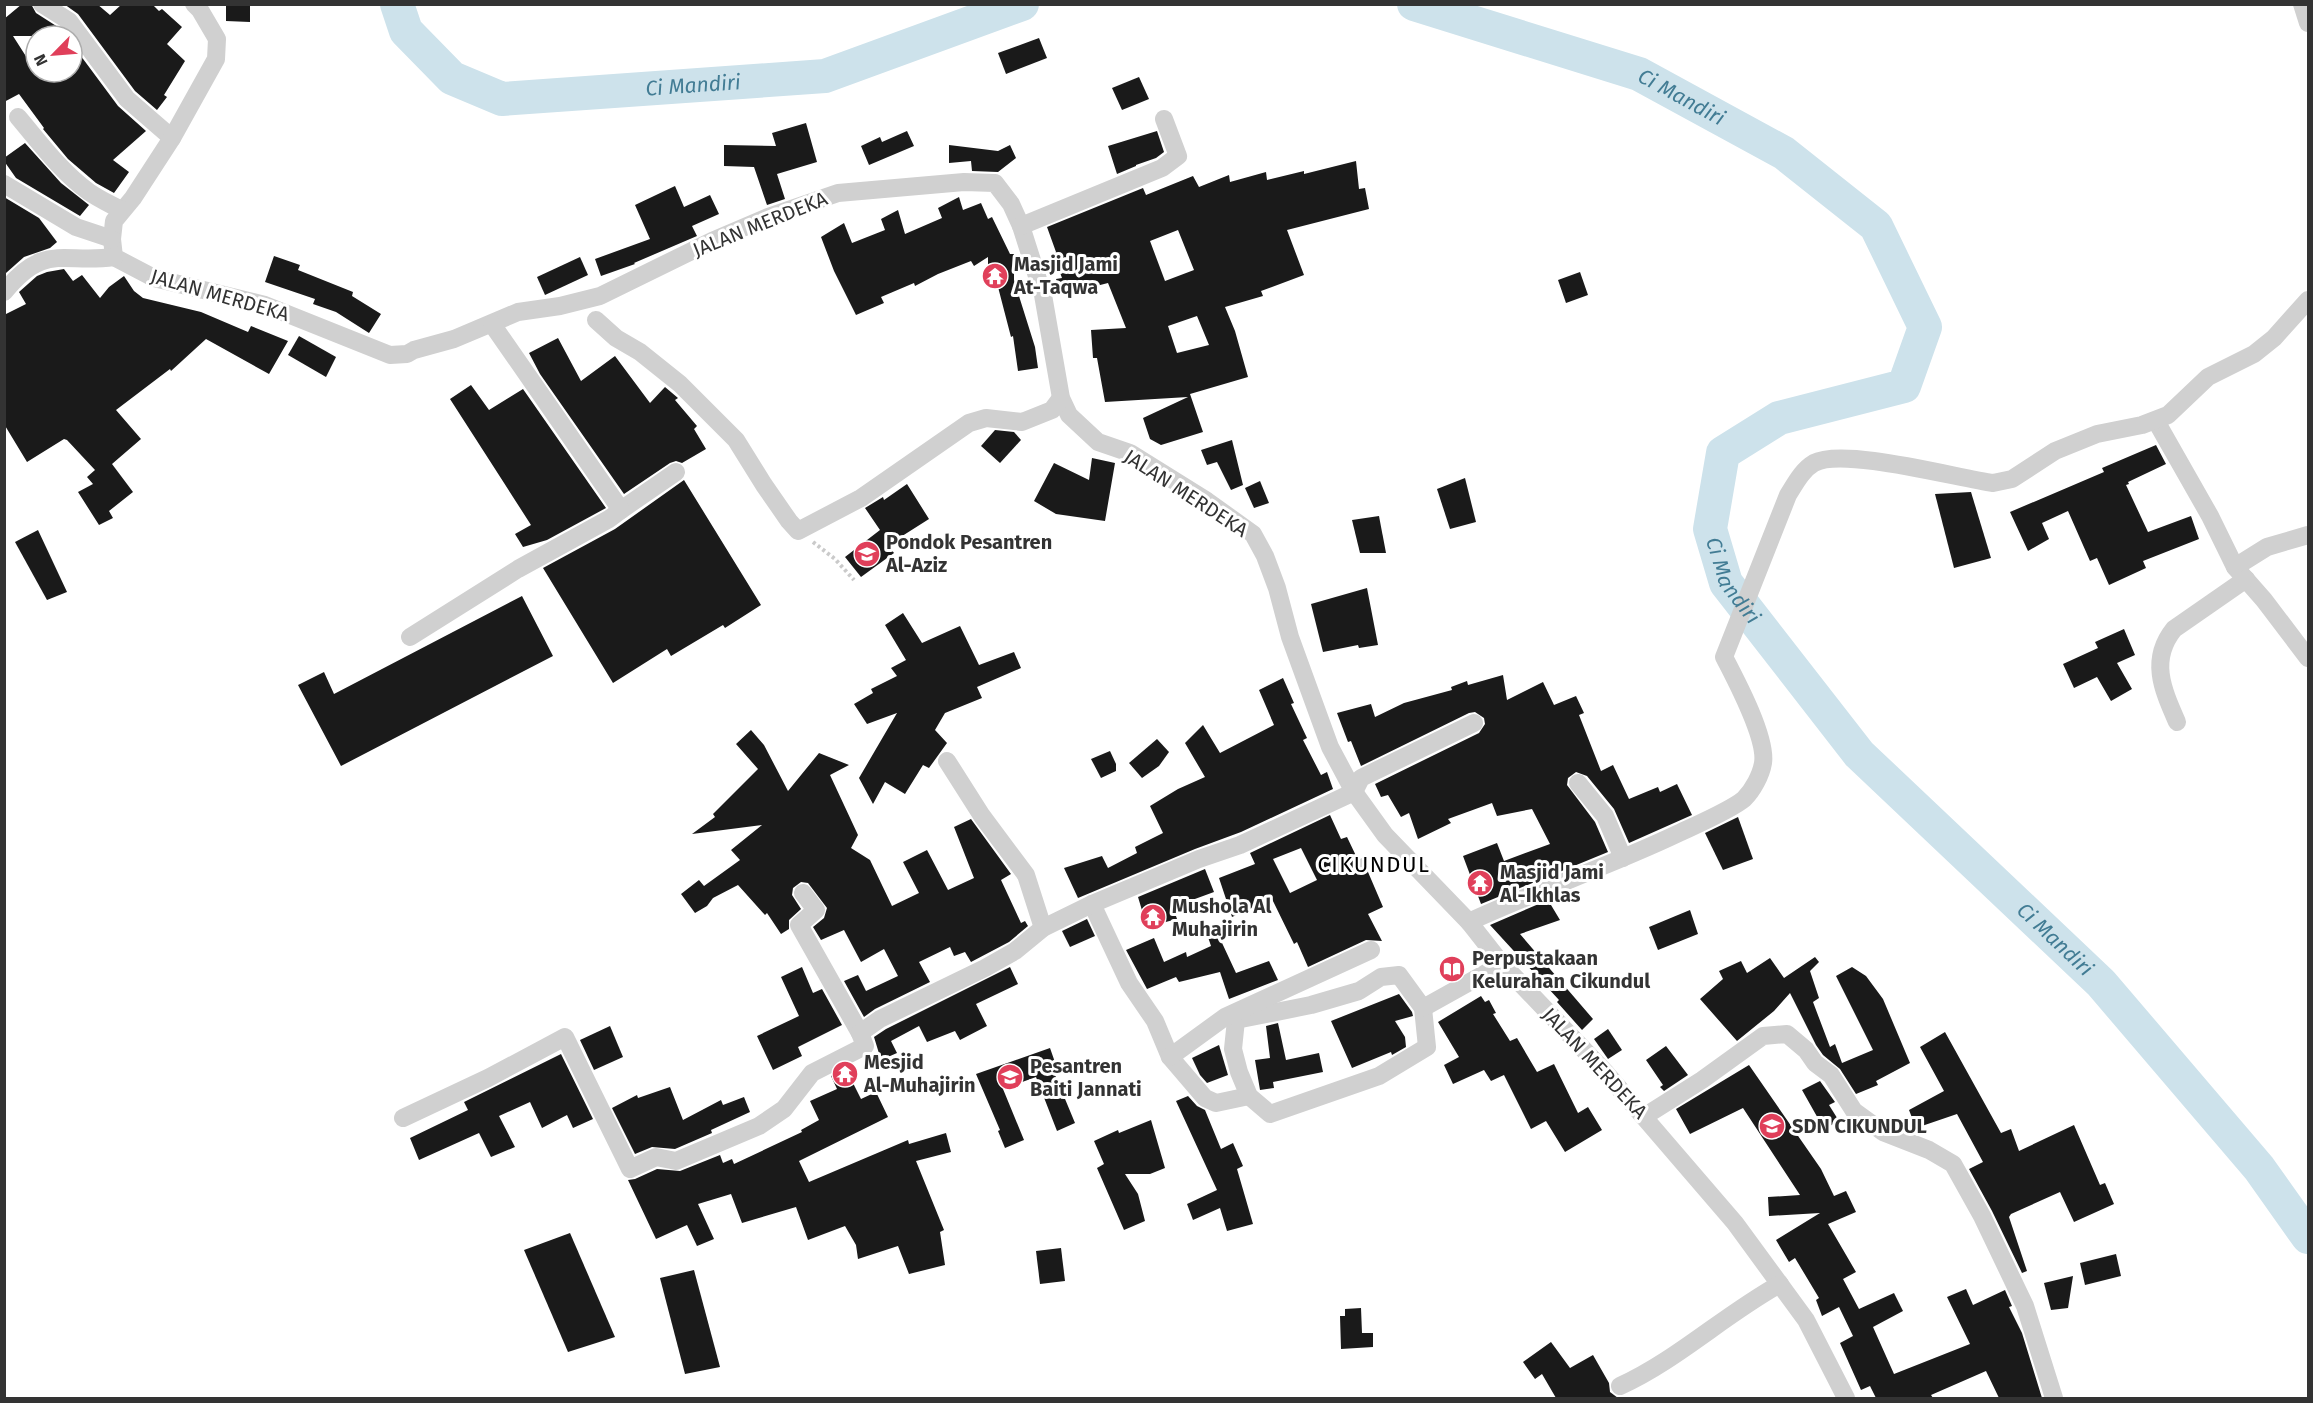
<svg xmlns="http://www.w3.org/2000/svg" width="2313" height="1403" font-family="'Fira Sans',sans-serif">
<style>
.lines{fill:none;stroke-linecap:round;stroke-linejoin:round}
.river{stroke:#cde2eb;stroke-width:34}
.building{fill:#1a1a1a;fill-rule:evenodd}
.path{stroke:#cacaca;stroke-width:4;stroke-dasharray:3 3;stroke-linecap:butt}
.minor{stroke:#d0d0d0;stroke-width:18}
.labels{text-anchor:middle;stroke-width:6;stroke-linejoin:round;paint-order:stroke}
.street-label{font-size:20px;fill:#333;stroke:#fff}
.poi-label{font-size:20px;font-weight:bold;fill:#333;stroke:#fff;text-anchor:start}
.water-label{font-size:21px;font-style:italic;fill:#427c94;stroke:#fff}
.quarter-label{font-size:22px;letter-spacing:1.5px;fill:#000;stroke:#fff}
</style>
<rect width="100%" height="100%" fill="#fff"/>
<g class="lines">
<!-- river -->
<g class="river">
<path id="s1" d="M397,4L406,31L452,78L502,99L825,76L1022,4"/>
<path id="s2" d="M1414,4L1639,74L1784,153L1876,226L1925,327L1904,386L1779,418L1723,453L1710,529L1726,583L1859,754L2101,983L2259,1168L2308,1237"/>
</g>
</g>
<!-- building -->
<g class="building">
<path d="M22,4H31L36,13L61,29L66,36H13L36,72L43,79L52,72H72V44L118,106L146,131L113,160L129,172L114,193L96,183L68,159L43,129L44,128L19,94L4,102V19Z"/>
<path d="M64,4H97L110,15L122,4H152L159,11L162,9L182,27L167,44L185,61L164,95L167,97L157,110L135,91L78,14Z"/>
<path d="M226,4H250V22L226,21Z"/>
<path d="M1039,38L1047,58L1006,74L998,53Z"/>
<path d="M1139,77L1149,99L1122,110L1112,88Z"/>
<path d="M806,123L817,162L777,174L785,199L767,205L754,167L724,166V145L776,146L772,133Z"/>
<path d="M907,131L914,146L869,165L861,146L880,137L882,142Z"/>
<path d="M1157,131L1164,152L1156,158L1136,165V166L1117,174L1108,146Z"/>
<path d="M25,143L61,183L89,205L80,216L16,178L4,161V158Z"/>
<path d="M949,145L998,151L1010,145L1016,158L998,172L972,171L971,161L949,163Z"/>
<path d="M1356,161L1359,189L1365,188L1369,209L1287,230L1304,275L1261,291L1263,296L1225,307L1235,331L1248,377L1190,394L1203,432L1161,445L1150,439L1143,418L1188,397L1105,402L1097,358H1093L1091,330L1126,328L1108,283L1061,295L1056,279L1062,278L1053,253L1056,252L1047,227L1143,188L1146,195L1193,176L1199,187L1229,175L1230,182L1266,172L1267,180L1304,171V174ZM1178,230L1194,270L1165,281L1150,241ZM1197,316L1209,345L1177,353L1168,326Z"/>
<path d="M675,186L684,207L710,195L719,214L692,226L697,236L634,263L635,264L601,276L595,259L650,239L635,205Z"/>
<path d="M4,197L39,218L57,242L50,248L24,257L6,273L4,271Z"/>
<path d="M959,197L963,210L981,203L988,219L992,217L1010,254H1014V280L1035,347L1038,368L1018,371L1013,336L1011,337L998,287H988V257L974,266L971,261L938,274L915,286L914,283L881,297L884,303L856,315L834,271L821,237L844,223L852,243L885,230L881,219L898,210L905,234L942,218L938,208Z"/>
<path d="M274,256L300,265L298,270L353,292L352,296L381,314L369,333L336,312L313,304L315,299L265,282Z"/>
<path d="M580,257L588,275L545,295L537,277Z"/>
<path d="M64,269L73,281L82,275L100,298L109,287L124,276L134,291L143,298L201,312L248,332L251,326L288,341L269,374L206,339L171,371L170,369L116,410L141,439L112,464L133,492L109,511L113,518L99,525L78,492L93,484L87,477L95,470L67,440L64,439L27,462L4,424V315L26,304L19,292L37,276L47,272Z"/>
<path d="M1580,272L1588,295L1566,303L1558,280Z"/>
<path d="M299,336L336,357L326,377L288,355Z"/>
<path d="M558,338L581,381L615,356L650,403L665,387L678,398L675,400L697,426L694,429L706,449L682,463L676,461L670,463L624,494L540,374L529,353Z"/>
<path d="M471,385L489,410L523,389L606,508L547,540L523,547L515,534L531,525L450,399Z"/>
<path d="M995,430L1014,432L1021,440L1000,463L981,446Z"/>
<path d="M1232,440L1243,485L1231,490L1217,462L1207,465L1201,450Z"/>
<path d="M2156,445L2166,464L2128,482L2129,484L2126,485L2148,532L2191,516L2199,539L2143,561L2146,568L2109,585L2097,558L2090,561L2068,511L2042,523L2049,539L2028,551L2010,512L2104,472L2102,468Z"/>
<path d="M1092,458L1115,463L1105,521L1056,514L1034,501L1054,463L1089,480Z"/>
<path d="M1465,478L1476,522L1450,529L1437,489Z"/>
<path d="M684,480L761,605L725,628L723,625L671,656L667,649L613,683L543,568L615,529Z"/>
<path d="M1260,481L1269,503L1254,508L1245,488Z"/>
<path d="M907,484L929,519L888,545L894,553L861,577L845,557L880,530L865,508L883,497L884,500Z"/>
<path d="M1971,492L1991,558L1954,568L1935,494Z"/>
<path d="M1379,516L1386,553H1360L1352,520Z"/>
<path d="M38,530L67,592L47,600L15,542Z"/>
<path d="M1367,588L1378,645L1359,648L1358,645L1323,652L1311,604Z"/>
<path d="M522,596L553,656L341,766L298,685L324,672L334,694Z"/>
<path d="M903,613L922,643L960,626L979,665L1014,652L1021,668L977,687L982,698L945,713L935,730L947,743L929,768L923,765L905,794L885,782L873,804L859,778L897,713L867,724L854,704L873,693L871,689L897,676L891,668L906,660L885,625Z"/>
<path d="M2124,629L2135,655L2117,663L2132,689L2111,701L2097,677L2074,688L2063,664L2098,648L2095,642Z"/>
<path d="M1503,675L1507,700L1543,682L1554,705L1576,696L1584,713L1579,715L1601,771L1613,765L1629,799L1658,787L1660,792L1677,784L1692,815L1629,843L1614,809L1587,776L1576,772L1568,778L1567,785L1595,822L1608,852L1481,904L1463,856L1497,843L1504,861L1550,844L1532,809L1497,816L1492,803L1448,819L1451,823L1418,839L1409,813L1401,817L1388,795L1381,797L1375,784L1479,733L1485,724L1484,718L1475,712L1469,713L1361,766L1351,741L1348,742L1337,713L1371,704L1375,717L1404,703L1452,690L1451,687L1467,681L1468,685Z"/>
<path d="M1283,678L1294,703L1291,704L1307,738L1303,740L1321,775L1327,772L1333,789L1241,832L1195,849L1078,898L1064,868L1102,856L1108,868L1137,853L1135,847L1163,833L1150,806L1178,789L1205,777L1185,743L1203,725L1220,753L1274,725L1259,690Z"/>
<path d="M751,730L764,745L788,791L819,753L849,765L830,775L858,835L851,848L870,860L892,906L919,893L903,862L927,850L948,890L974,878L954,827L971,819L1011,874L1001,880L1021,923L1025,921L1028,926L1009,942L971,962L965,952L954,956L950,947L919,962L930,982L875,1009L864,1017L844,981L858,975L866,991L898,976L884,949L861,962L844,930L821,940L813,927L824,918L827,908L808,883L801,882L793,888L792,895L801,909L789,920V929L781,934L767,913L765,915L738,885L713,898L707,906L695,913L681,894L699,880L704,886L740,860L731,850L762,825L692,834L715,817L713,814L758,769L736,744Z"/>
<path d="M1157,739L1169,752L1159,766L1142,778L1129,763Z"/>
<path d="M1110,751L1116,764V771L1101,778L1091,759Z"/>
<path d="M1330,815L1341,839L1347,837L1358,860L1362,858L1383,907L1368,914L1382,941L1366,940L1308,967L1297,942L1294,944L1272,899L1232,917L1219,878L1255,864L1250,853ZM1301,848L1317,880L1290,893L1273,859Z"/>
<path d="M1738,817L1753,859L1723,870L1705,833Z"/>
<path d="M1205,869L1214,892L1173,907L1177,919L1147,927L1138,897Z"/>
<path d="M1548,900L1560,920L1520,934L1593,1019L1582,1030L1557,1002L1559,1000L1490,925Z"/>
<path d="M1690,910L1698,934L1658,950L1649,927Z"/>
<path d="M1087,919L1095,936L1070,947L1062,931Z"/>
<path d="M1216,930L1236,973L1269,961L1278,980L1229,999L1220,972L1179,982L1176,977L1147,989L1126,950L1154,938L1164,962L1186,952L1187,957L1211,946L1207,934Z"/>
<path d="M1815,957L1819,962L1810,971L1819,998L1813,1002L1830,1047L1835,1044L1842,1063L1873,1050L1836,976L1852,967L1866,976L1883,999L1910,1063L1876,1081L1878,1085L1856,1094L1840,1069L1823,1055L1816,1045L1790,993L1774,1011L1737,1041L1700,999L1723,979L1719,971L1741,961L1747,973L1770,958L1784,978Z"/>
<path d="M802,967L813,993L822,989L842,1025L798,1047L802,1056L773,1070L757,1036L799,1016L781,977Z"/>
<path d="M1010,967L1018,984L976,1004L987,1026L960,1040L955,1031L927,1042L919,1026L891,1041L897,1053L881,1060L874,1037L886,1029Z"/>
<path d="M1399,994L1412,1012L1413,1016L1395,1021L1405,1037L1406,1047L1392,1055L1391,1052L1352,1068L1331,1021Z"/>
<path d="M1481,996L1485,1002L1489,1000L1496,1013L1493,1014L1510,1041L1517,1038L1537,1072L1554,1064L1578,1113L1588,1107L1602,1130L1565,1152L1546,1121L1531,1129L1504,1075L1491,1081L1484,1070L1453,1084L1444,1065L1459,1057L1438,1022Z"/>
<path d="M1278,1023L1286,1060L1319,1053L1323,1072L1273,1082L1274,1088L1260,1090L1255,1060L1270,1058L1266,1026Z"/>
<path d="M610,1026L623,1057L594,1070L580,1040Z"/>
<path d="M1608,1029L1622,1050L1608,1059L1594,1039Z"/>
<path d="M1945,1032L2001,1133L2011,1129L2019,1151L2074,1125L2100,1185L2105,1183L2114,1204L2074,1222L2060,1192L2011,1214L2009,1217L2027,1271L2022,1273L1992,1211L1969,1169L1983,1162L1957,1114L1916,1128L1909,1110L1944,1091L1920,1047Z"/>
<path d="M1219,1045L1228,1075L1207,1083L1200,1075L1192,1058Z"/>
<path d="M1666,1046L1688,1075L1664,1091L1660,1087L1663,1085L1646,1060Z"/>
<path d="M1050,1048L1057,1068L1053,1070L1075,1123L1057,1131L1036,1077L1003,1089L1024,1140L1005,1148L998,1131L1000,1130L976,1074Z"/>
<path d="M561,1054L593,1119L573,1128L567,1115L542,1128L530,1102L499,1116L515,1147L491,1157L479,1133L419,1160L410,1138L468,1110L464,1102Z"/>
<path d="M1749,1065L1821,1169L1834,1196L1846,1191L1856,1212L1828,1224L1856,1272L1843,1279L1859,1309L1894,1293L1903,1311L1873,1327L1894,1374L1970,1344L1947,1297L1966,1289L1973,1305L2005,1290L2012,1306L2009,1307L2022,1333L2042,1398H1999L1986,1371L1931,1395L1933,1398H1876L1870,1386L1861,1390L1840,1343L1853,1336L1839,1307L1822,1316L1816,1300L1819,1298L1795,1258L1789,1262L1776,1240L1820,1213L1769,1216L1768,1197L1800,1195L1743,1108L1690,1134L1676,1109Z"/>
<path d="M846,1069L861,1099L876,1092L888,1117L799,1161L809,1182L908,1140L909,1144L946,1133L951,1152L916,1161L944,1230L940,1232L945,1265L909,1274L898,1246L858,1259L856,1245L845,1226L808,1240L796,1207L742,1223L731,1194L698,1204L714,1239L697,1246L687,1225L656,1239L628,1180L635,1179L657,1169L680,1171L720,1155L723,1163L732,1159L734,1164L802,1132L801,1130L819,1120L810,1101L837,1089L831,1076Z"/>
<path d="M1820,1081L1835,1102L1829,1105L1839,1121L1824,1129L1802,1090Z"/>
<path d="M670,1087L683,1120L721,1100L723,1105L744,1097L750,1112L711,1130L712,1133L675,1149L652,1147L635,1154L612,1108L637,1095L638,1098Z"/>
<path d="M1188,1096L1197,1106L1205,1110L1221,1149L1233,1143L1243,1166L1237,1169L1253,1224L1227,1231L1220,1208L1193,1220L1187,1204L1217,1190L1176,1101Z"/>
<path d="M1151,1120L1165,1168L1150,1174H1125L1138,1194L1145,1221L1124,1230L1097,1168L1104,1164L1094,1141L1118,1130L1119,1133Z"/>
<path d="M570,1233L615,1337L568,1352L524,1250Z"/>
<path d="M1061,1248L1065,1281L1040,1284L1036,1251Z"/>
<path d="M2116,1254L2121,1276L2085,1285L2080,1263Z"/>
<path d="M694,1270L720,1367L685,1374L660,1278Z"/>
<path d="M2073,1276L2068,1308L2051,1310L2044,1283Z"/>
<path d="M1361,1308L1362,1333H1373V1347L1341,1349L1340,1316H1345V1309Z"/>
<path d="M1551,1342L1570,1368L1593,1355L1609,1383L1610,1392L1618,1398H1556L1542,1374L1535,1379L1523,1362Z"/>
</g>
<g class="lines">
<!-- path -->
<path class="path" d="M813,542L835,559L854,580"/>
<!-- minor -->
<g class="minor">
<path d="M42,4L69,21L127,99L172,138"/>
<path d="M194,4L200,10L217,39L216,59L172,138L133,198L114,221L112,239L114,257L154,278L265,305L390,355L407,354L414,350L454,339L518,312L560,306L600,296L712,241L768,217L838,193L964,182L995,183L1011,204L1021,226L1043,295L1061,398L1069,415L1098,442L1130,453L1207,501L1253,534L1265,556L1277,588L1290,637L1330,747L1354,792L1385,835L1469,922L1502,964L1606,1073L1735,1223L1806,1320L1846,1398"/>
<path d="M2302,4L2308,23"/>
<path d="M18,117C40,143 61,172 89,192C99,199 110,204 121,210"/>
<path d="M4,184L76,227L112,239"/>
<path d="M1021,226L1162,168L1178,156L1164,119"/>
<path d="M4,292C45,242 62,264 114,257"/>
<path d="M596,320L616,338L640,352L680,384L736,440L764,485L789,521L798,531L861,498L969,423L986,418L1022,422L1052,410L1061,398"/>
<path d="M2156,421L2210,516L2235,567L2264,600L2308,658"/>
<path d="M621,510L676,472"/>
<path d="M2235,567L2267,547L2308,535"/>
<path d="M410,637L518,569L609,519L621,510L492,324"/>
<path d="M2177,722C2163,690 2149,660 2174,629L2246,579"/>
<path d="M947,761L982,816L1026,875L1043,928"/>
<path d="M1578,783L1605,816L1623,858"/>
<path d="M803,893L816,910L799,925L860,1033"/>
<path d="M1092,904L1129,983L1155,1021L1170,1057L1205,1098L1216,1103L1249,1096"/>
<path d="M1469,922C1538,890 1610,866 1679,833C1696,825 1731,810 1744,799C1753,790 1761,775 1763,763C1767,738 1736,680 1724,657L1788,495C1795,484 1802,470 1814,463C1843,447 1957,478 1993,483L2012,479L2055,451L2097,434L2142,425L2168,415L2208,377L2254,354L2274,338L2308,300"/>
<path d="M1399,975L1423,1008L1427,1047L1379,1076L1270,1114L1249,1096L1239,1072L1233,1049L1236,1020L1311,1005L1359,991L1381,977Z"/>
<path d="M1423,1008L1502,964"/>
<path d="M1170,1057L1225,1017L1371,950"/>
<path d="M1645,1116L1702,1080L1763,1036L1787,1034L1806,1050L1815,1063L1831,1075L1854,1111L1883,1132L1929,1150L1953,1164L1982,1216L2025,1306L2054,1398"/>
<path d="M403,1118L488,1078L565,1037L630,1169L656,1157L676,1161L759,1126L784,1109L812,1073L865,1046L860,1033L880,1019L985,968L1015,951L1043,928L1092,904L1199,859L1240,845L1354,792L1361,778L1474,723"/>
<path d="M1620,1386C1677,1360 1724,1315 1780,1284"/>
</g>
</g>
<!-- icons -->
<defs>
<symbol id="temple-disc" viewBox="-11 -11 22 22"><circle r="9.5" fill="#e03f5a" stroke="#fff"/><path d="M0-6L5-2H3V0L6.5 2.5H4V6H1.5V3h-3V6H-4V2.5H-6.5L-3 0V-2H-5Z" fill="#fff"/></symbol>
<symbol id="school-disc" viewBox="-11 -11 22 22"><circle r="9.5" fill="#e03f5a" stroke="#fff"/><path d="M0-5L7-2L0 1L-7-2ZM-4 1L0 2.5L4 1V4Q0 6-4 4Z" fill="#fff"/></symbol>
<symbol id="library-disc" viewBox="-11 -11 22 22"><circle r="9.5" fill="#e03f5a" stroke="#fff"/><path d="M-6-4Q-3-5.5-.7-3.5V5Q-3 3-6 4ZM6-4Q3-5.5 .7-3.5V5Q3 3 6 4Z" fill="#fff"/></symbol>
</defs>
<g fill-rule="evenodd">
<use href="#temple-disc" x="980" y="261" width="30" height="30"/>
<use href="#school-disc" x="852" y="539" width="30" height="30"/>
<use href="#temple-disc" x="1465" y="868" width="30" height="30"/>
<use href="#temple-disc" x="1138" y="902" width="30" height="30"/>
<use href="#library-disc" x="1437" y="954" width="30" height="30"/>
<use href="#temple-disc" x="830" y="1059" width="30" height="30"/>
<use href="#school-disc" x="995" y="1062" width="30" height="30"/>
<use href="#school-disc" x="1757" y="1111" width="30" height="30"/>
</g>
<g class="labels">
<!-- street labels -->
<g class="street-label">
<text transform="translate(760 224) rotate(-22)" y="7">JALAN MERDEKA</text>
<text transform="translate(220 295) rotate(16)" y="7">JALAN MERDEKA</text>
<text transform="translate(1186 493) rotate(33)" y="7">JALAN MERDEKA</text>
<text transform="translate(1595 1063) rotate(47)" y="7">JALAN MERDEKA</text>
</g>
<!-- poi labels -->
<g class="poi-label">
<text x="1014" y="271">Masjid Jami<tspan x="1014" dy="23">At-Taqwa</tspan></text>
<text x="886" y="549">Pondok Pesantren<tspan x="886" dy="23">Al-Aziz</tspan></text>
<text x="1500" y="879">Masjid Jami<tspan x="1500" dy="23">Al-Ikhlas</tspan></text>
<text x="1172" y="913">Mushola Al<tspan x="1172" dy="23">Muhajirin</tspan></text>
<text x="1472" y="965">Perpustakaan<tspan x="1472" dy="23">Kelurahan Cikundul</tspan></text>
<text x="864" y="1069">Mesjid<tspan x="864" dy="23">Al-Muhajirin</tspan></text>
<text x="1030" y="1073">Pesantren<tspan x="1030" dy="23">Baiti Jannati</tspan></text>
<text x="1792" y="1133">SDN CIKUNDUL</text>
</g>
<!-- water labels -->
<g class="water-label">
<text dy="7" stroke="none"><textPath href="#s1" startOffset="340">Ci Mandiri</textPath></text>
<text dy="7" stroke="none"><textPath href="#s2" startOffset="284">Ci Mandiri</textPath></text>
<text dy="7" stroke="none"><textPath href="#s2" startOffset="1022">Ci Mandiri</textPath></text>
<text dy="7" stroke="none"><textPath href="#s2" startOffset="1508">Ci Mandiri</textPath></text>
</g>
<!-- quarter labels -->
<g class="quarter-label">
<text x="1374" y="872">CIKUNDUL</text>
</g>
</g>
<!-- border -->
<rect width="2313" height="1403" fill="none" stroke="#333333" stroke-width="12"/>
<!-- north arrow -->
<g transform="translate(54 54) rotate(245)"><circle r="28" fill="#ffffff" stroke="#adadad" stroke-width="1.5"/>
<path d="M0-4.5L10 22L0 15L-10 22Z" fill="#e03f5a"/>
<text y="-9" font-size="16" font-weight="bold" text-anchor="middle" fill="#333333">N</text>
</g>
</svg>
